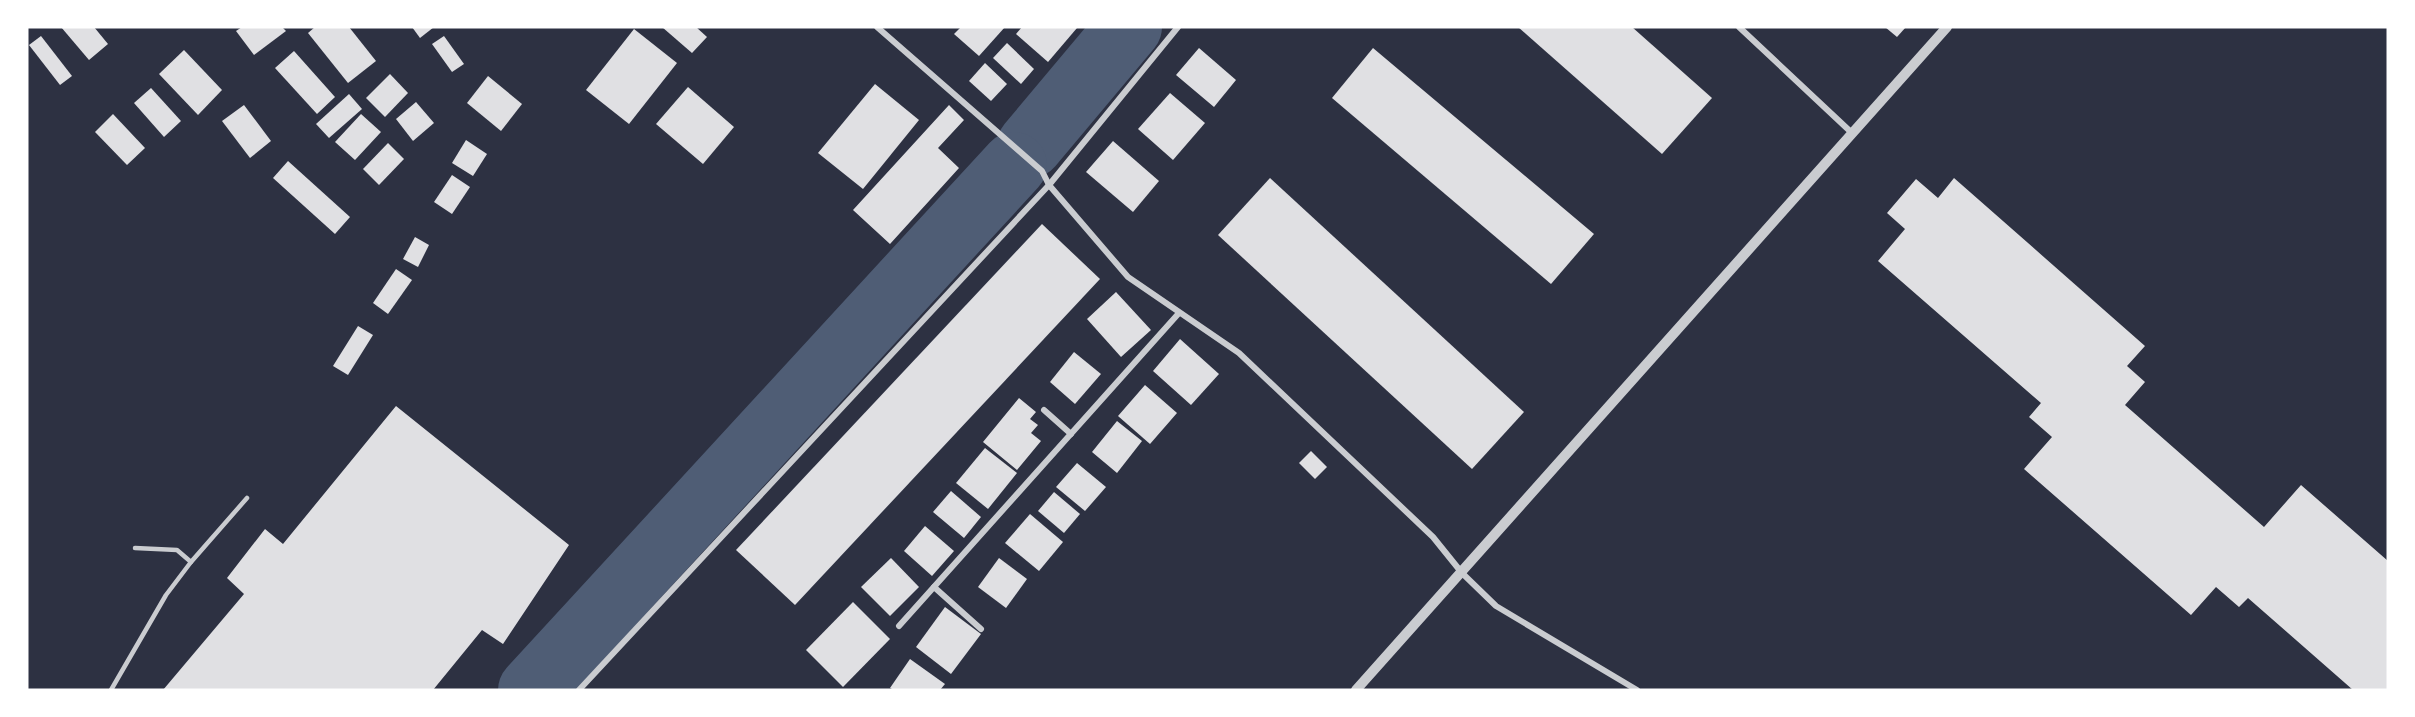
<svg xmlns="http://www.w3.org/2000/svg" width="2415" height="717" font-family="'Titillium Web',sans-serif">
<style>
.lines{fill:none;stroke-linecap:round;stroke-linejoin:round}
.river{stroke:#4f5d75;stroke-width:66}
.building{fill:#e0e0e3}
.service{stroke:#caccd0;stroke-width:4.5}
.minor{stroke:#caccd0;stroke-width:6}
.tertiary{stroke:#caccd0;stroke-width:10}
</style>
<rect width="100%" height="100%" fill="#2d3142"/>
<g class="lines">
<!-- river -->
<g class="river">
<path d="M1030,145L1129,27"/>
<path d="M531,690L1014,165"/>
</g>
</g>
<!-- building -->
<g class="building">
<path d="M61,27H94L108,44L89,60Z"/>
<path d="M242,27H282L286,31L254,55L236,31Z"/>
<path d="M315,27H349L376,61L348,83L308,33Z"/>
<path d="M412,27H434L420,38Z"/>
<path d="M662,27H696L707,37L692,53Z"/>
<path d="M961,27H1005L979,56L954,34Z"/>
<path d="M1022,27H1076L1077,28L1048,62L1016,34Z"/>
<path d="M1518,27H1632L1712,98L1662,154Z"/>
<path d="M1885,27H1906L1897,37Z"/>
<path d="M634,29L677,63L629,124L586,90Z"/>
<path d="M41,36L72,76L60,85L29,45Z"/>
<path d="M444,36L464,64L452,72L432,44Z"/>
<path d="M1007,43L1034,69L1021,84L993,58Z"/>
<path d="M1199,48L1236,80L1214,107L1176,75Z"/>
<path d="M1373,48L1594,234L1551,284L1332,98Z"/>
<path d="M184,50L222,90L198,115L159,74Z"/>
<path d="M294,51L335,97L317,114L275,68Z"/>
<path d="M985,63L1007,84L991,101L969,81Z"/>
<path d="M390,74L408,93L385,117L366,98Z"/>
<path d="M488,76L522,104L501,131L467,103Z"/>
<path d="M875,84L919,120L863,189L818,153Z"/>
<path d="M688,87L734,127L703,164L656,124Z"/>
<path d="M151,88L181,121L164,137L134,103Z"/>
<path d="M1170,93L1205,123L1173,160L1138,129Z"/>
<path d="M349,94L362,109L329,138L316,124Z"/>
<path d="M416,102L434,123L413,141L396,119Z"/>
<path d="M244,105L271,141L250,158L222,121Z"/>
<path d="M949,105L964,120L938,148L959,168L890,244L853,210Z"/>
<path d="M113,114L145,148L127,165L95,132Z"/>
<path d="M361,114L381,132L355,160L335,142Z"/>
<path d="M466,140L487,154L473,176L452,163Z"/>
<path d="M1113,141L1159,181L1133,212L1086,172Z"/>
<path d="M388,143L404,159L379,185L363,169Z"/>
<path d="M288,161L350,217L335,234L273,178Z"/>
<path d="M452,175L470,187L452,214L434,202Z"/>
<path d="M1270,178L1524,412L1472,469L1218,235Z"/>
<path d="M1954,178L2145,346L2127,366L2145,382L2125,405L2264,527L2301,485L2388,561V690H2353L2248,598L2239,607L2216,587L2191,615L2024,469L2052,437L2029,417L2041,403L1878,261L1905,229L1887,213L1916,179L1938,198Z"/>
<path d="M1042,224L1100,279L795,605L736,550Z"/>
<path d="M415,237L429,245L418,267L403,259Z"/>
<path d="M396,269L412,280L388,314L373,303Z"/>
<path d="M1116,292L1151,330L1121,357L1087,319Z"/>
<path d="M358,326L373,335L348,375L333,366Z"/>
<path d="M1180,339L1219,374L1191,405L1153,371Z"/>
<path d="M1074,352L1101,374L1075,404L1050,382Z"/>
<path d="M1145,385L1177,413L1150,444L1118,416Z"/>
<path d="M1019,398L1036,412L1030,419L1038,425L1031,433L1041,441L1017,470L983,442Z"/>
<path d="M396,406L569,545L503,644L482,630L433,690H163L244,594L227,578L265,529L283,544Z"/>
<path d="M1117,421L1142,441L1117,473L1092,452Z"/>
<path d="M985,448L1017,473L988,509L956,483Z"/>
<path d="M1311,451L1327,467L1315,479L1299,463Z"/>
<path d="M1077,463L1106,487L1085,511L1056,487Z"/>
<path d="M951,491L981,517L964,538L933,512Z"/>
<path d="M1054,492L1080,514L1064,533L1038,511Z"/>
<path d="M1030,514L1063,542L1039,571L1005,543Z"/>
<path d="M925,526L954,551L932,576L904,551Z"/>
<path d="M891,558L919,587L890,616L861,587Z"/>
<path d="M999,558L1027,579L1006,608L978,587Z"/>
<path d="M853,602L890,639L843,687L806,650Z"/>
<path d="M945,607L981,634L951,674L916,647Z"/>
<path d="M910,659L945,684L940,690H894L890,688Z"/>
</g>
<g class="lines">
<!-- service -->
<g class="service">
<path d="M135,548L177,550L191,562"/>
<path d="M111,690L166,595L191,562L247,498"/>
</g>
<!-- minor -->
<g class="minor">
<path d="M877,27L1042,171L1049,185L1128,277L1239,353L1433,537L1462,573L1496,606L1637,690"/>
<path d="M1739,27L1852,133"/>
<path d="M1044,410L1071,434"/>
<path d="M934,587L981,629"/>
<path d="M899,626L1179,313"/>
<path d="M579,690L1049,185L1178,27"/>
</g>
<!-- tertiary -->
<path class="tertiary" d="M1356,690L1947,27"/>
</g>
<!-- border -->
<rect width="2415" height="717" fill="none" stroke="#ffffff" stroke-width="57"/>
</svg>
